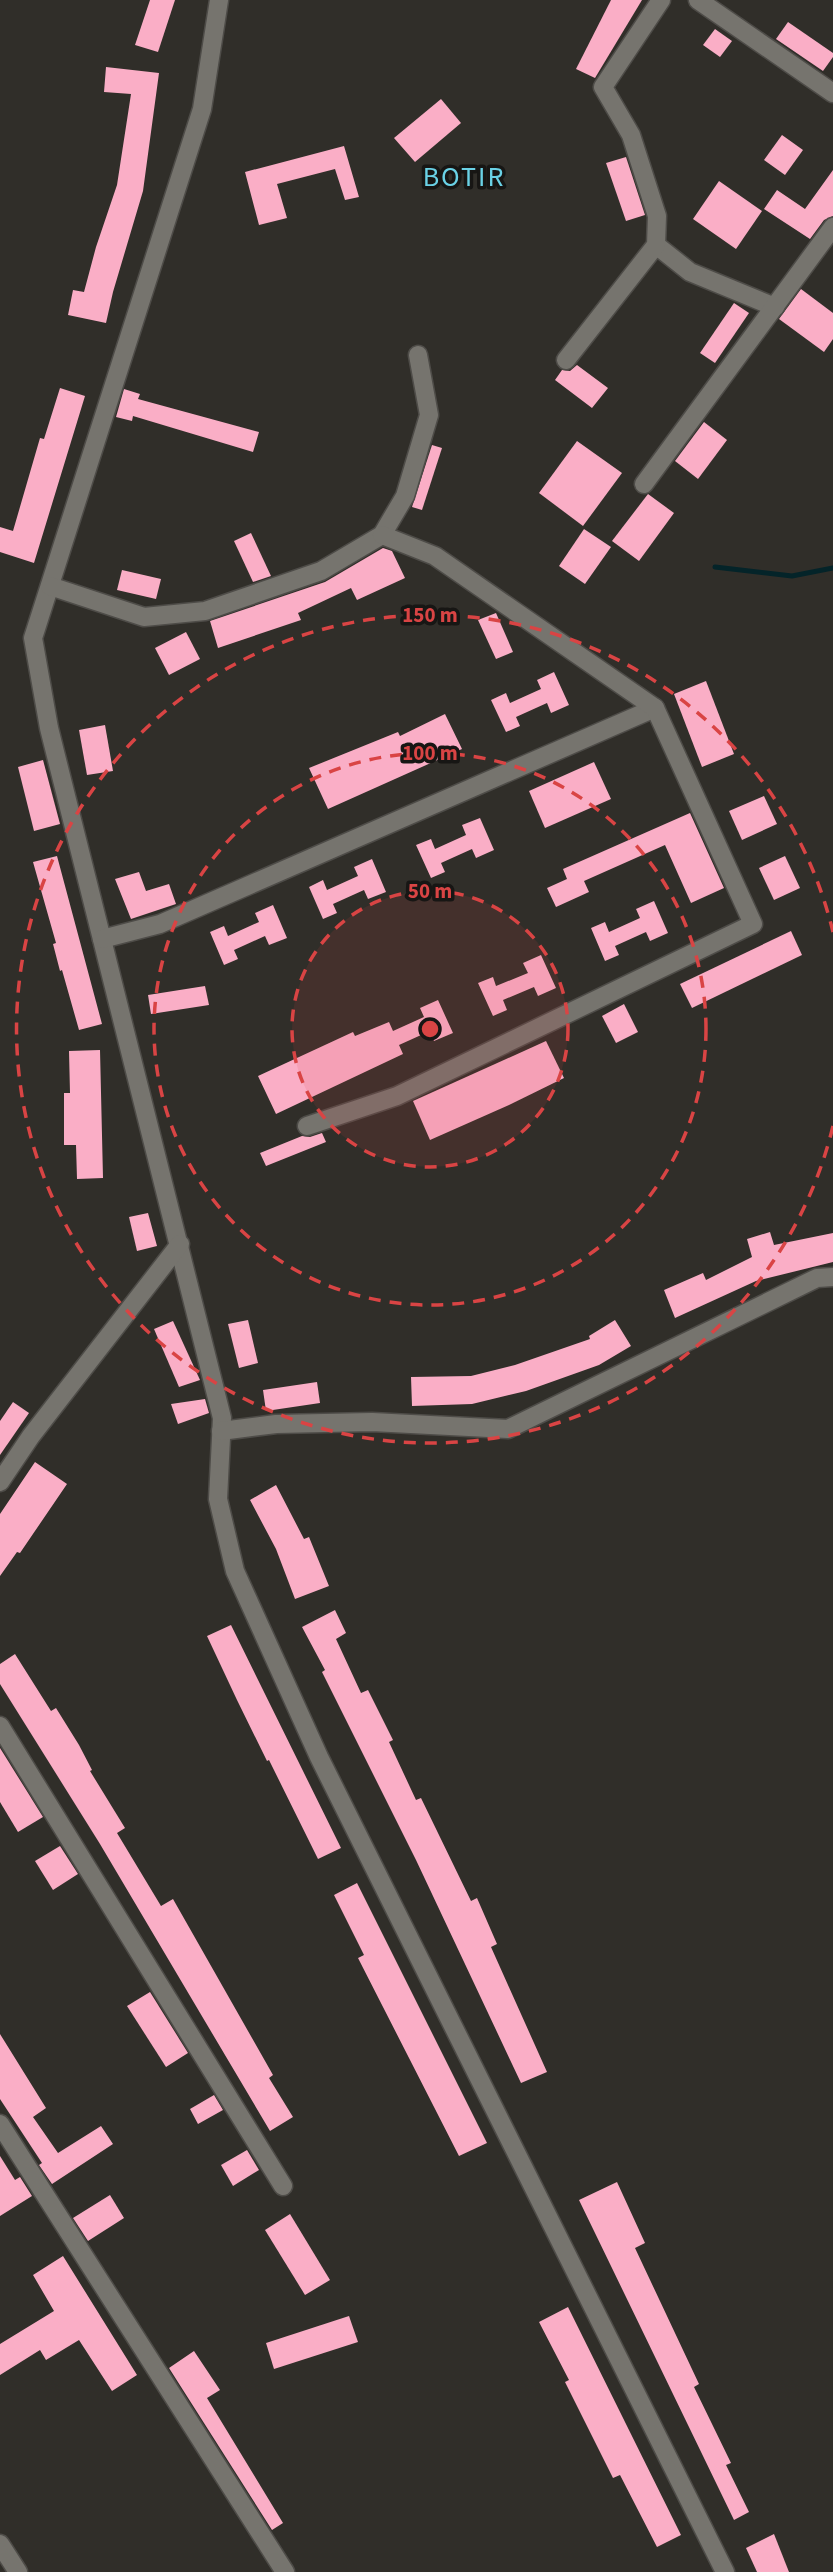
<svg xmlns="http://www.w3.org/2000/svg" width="833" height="2572" font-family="'Source Sans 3',sans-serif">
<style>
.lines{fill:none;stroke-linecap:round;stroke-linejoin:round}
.stream{stroke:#042429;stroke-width:5}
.building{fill:#faaec6}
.street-casing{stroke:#4e4c48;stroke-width:21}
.street{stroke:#76746e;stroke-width:18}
.ring{fill:none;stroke:#d94444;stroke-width:3.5;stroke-dasharray:12 9}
.labels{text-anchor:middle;stroke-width:7;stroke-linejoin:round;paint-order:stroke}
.quarter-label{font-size:28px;letter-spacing:2px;fill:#6ad2e6;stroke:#171614}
.centre{fill:#d94444;stroke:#171614;stroke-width:3.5}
.ring-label{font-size:21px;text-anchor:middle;font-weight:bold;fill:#d94444;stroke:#171614;stroke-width:7;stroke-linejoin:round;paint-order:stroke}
</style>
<rect width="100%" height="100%" fill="#302e29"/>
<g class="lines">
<!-- stream -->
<path class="stream" d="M715,567L792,576L833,568"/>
</g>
<!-- building -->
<g class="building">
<path d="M150,0H175L158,52L135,45Z"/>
<path d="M611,0H642L595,78L576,69Z"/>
<path d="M788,22L833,53V57L823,71L776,39Z"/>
<path d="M715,29L732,41L720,57L703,45Z"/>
<path d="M106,67L159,73L143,191L113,292L106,323L68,315L73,290L84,292L96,247L117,185L131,94L104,92Z"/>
<path d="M441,99L461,123L415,162L394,138Z"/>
<path d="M782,135L803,150L785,175L764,160Z"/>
<path d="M344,146L359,197L345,200L335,169L277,184L287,218L259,225L245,172Z"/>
<path d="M626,157L645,215L626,221L606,163Z"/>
<path d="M833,170V216L824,220L810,239L764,209L777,190L805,209Z"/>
<path d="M719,181L762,211L736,249L693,219Z"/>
<path d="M801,289L833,313V339L824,352L779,319Z"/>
<path d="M734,303L749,313L715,363L700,353Z"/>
<path d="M577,365L608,388L592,408L555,380L562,370L570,371Z"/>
<path d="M60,388L85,396L34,563L0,552V527L13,531L40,438L44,439Z"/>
<path d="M124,389L140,394L138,399L259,432L253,452L133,416L132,421L116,417Z"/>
<path d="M704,422L727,440L698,479L675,461Z"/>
<path d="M577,441L622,473L583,526L539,493Z"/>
<path d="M432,445L442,448L422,510L412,507Z"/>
<path d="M648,494L674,513L639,561L612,541Z"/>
<path d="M584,529L611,547L585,584L559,566Z"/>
<path d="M251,533L271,576L253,582L234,541Z"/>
<path d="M383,548L392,551L405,578L357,600L351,588L298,613L301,620L218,648L210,621L325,582Z"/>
<path d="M122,570L161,579L156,599L117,590Z"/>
<path d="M496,613L513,652L496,659L478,620Z"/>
<path d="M186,632L200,659L169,675L155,648Z"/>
<path d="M554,672L569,705L551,713L547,703L516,717L520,726L506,732L491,700L506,693L510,703L541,689L537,680Z"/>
<path d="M706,681L734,754L702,767L674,694Z"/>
<path d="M445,714L462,749L328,809L309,768L398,732L400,736Z"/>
<path d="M105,725L113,771L87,775L79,730Z"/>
<path d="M43,760L60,824L34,831L18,767Z"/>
<path d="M594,762L611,799L545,828L529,791Z"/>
<path d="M764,796L777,824L742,840L729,811Z"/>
<path d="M690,813L724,888L691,903L665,845L584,881L589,892L556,907L547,888L567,879L563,869Z"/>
<path d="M480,818L494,850L476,858L472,849L441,863L445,872L431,878L416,845L431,839L435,849L466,835L462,825Z"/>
<path d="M57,856L102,1024L79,1030L62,970L60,971L53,944L56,943L33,862Z"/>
<path d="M785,856L800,888L774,900L759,868Z"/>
<path d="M372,859L386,892L368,899L364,890L333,904L337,913L323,919L309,887L323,880L327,890L358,876L354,867Z"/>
<path d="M139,872L146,891L169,884L176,904L131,919L115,879Z"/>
<path d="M654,901L668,933L650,941L646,932L615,946L619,955L605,961L591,928L605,922L609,932L640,918L636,909Z"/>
<path d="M273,905L287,938L269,945L265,936L234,950L238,959L224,965L210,932L224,926L228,936L259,922L255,913Z"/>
<path d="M791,931L802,955L692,1008L680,984Z"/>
<path d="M541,955L556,988L538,996L534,987L503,1000L507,1010L493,1016L478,983L493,977L496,986L528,973L523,963Z"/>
<path d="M205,986L209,1005L151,1014L148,995Z"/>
<path d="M438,1000L453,1033L434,1041L430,1031L399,1045L403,1054L276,1114L258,1076L353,1032L355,1036L389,1022L393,1031L424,1017L420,1008Z"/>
<path d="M624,1004L638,1032L616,1043L602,1016Z"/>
<path d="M546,1041L564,1078L509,1105L430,1140L413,1101Z"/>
<path d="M100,1050L103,1178L77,1179L76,1145H64V1093H70L69,1051Z"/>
<path d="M322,1133L326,1142L266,1166L260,1153L302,1136L310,1137Z"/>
<path d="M148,1213L157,1246L137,1251L129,1217Z"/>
<path d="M770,1232L774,1245L833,1233V1262L756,1281L675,1318L664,1290L703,1273L706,1280L752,1257L747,1239Z"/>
<path d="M248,1320L258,1363L239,1368L228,1324Z"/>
<path d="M615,1320L631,1346L599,1365L526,1391L472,1404L412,1406L411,1377L471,1376L515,1365L590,1339L589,1336Z"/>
<path d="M173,1321L200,1380L179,1387L154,1329Z"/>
<path d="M317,1382L320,1403L266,1411L263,1390Z"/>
<path d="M205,1399L209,1413L178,1424L171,1404Z"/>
<path d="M13,1402L29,1413L0,1455V1421Z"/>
<path d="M35,1462L67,1484L20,1553L17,1552L0,1576V1514Z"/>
<path d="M276,1485L304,1539L309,1537L329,1586L295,1599L276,1549L250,1500Z"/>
<path d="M335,1610L346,1633L336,1639L361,1693L368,1690L393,1740L389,1742L416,1800L421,1798L471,1901L477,1898L497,1944L491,1947L547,2072L521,2083L416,1860L322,1672L325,1670L302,1627Z"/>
<path d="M231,1625L341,1848L318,1859L269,1760L267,1761L237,1700L207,1636Z"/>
<path d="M15,1654L51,1711L56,1708L79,1745L92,1770L90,1771L125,1828L117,1833L161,1906L173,1899L273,2075L269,2078L293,2117L270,2131L100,1844L0,1684V1664Z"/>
<path d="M0,1748L43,1817L18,1832L0,1802Z"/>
<path d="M60,1846L78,1874L53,1890L35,1861Z"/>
<path d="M357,1883L487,2143L459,2156L358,1958L364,1955L334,1895Z"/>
<path d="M150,1992L188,2053L166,2067L127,2006Z"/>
<path d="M0,2034L46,2108L33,2117L58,2153L101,2126L113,2144L52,2184L39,2165L42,2163L0,2099Z"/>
<path d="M214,2095L223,2110L198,2124L190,2109Z"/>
<path d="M247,2150L259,2170L233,2186L221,2165Z"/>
<path d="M0,2156L15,2180L20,2177L32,2196L0,2216Z"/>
<path d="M617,2182L645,2243L635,2248L699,2384L694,2387L731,2463L726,2465L749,2512L734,2520L579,2200Z"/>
<path d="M110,2195L124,2218L88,2241L73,2218Z"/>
<path d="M290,2214L330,2280L305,2295L265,2230Z"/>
<path d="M63,2256L137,2375L112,2391L79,2340L46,2360L40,2350L0,2375V2344L54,2311L33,2275Z"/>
<path d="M568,2307L681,2535L657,2547L620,2475L613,2478L565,2382L569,2380L539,2322Z"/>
<path d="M349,2316L358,2342L274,2369L266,2343Z"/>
<path d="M194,2351L220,2390L207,2398L283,2523L272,2530L169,2368Z"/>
<path d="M774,2534L789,2572H757L746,2548Z"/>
</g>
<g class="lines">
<defs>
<g id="street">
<path d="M219,0L202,109L33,638L49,728L222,1418L218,1499L235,1571L319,1757L725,2572"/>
<path d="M698,0L833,93"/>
<path d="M656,245L690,272L775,307"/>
<path d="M566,360L656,245L657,216L631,135L603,87L661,0"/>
<path d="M644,484L833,227"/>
<path d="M50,586L144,617L205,611L321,571L382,535L405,496L429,415L418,355"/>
<path d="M102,939L160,924L655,708"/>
<path d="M307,1126L397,1096L753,924L655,708L435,556L382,535"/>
<path d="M221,1431L276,1424L372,1422L508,1429L817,1278L833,1277"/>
<path d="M0,1482L31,1436L180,1244"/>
<path d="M0,1726L283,2186"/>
<path d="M0,2124L285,2572"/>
<path d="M0,2544L18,2572"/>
</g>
</defs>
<!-- street casing -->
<use href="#street" class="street-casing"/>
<!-- street -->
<use href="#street" class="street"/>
</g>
<!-- distance rings -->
<circle cx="430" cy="1029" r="138" fill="#d94444" fill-opacity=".12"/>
<g class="ring">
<circle cx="430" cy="1029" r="138"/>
<circle cx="430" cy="1029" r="276"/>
<path d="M833 1126A414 414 0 1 1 833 932"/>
</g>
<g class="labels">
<!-- quarter labels -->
<g class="quarter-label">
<text x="464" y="186">BOTIR</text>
</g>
</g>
<circle cx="430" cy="1029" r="10" class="centre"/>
<g class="ring-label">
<text x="430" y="622">150 m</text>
<text x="430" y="760">100 m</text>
<text x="430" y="898">50 m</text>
</g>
</svg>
